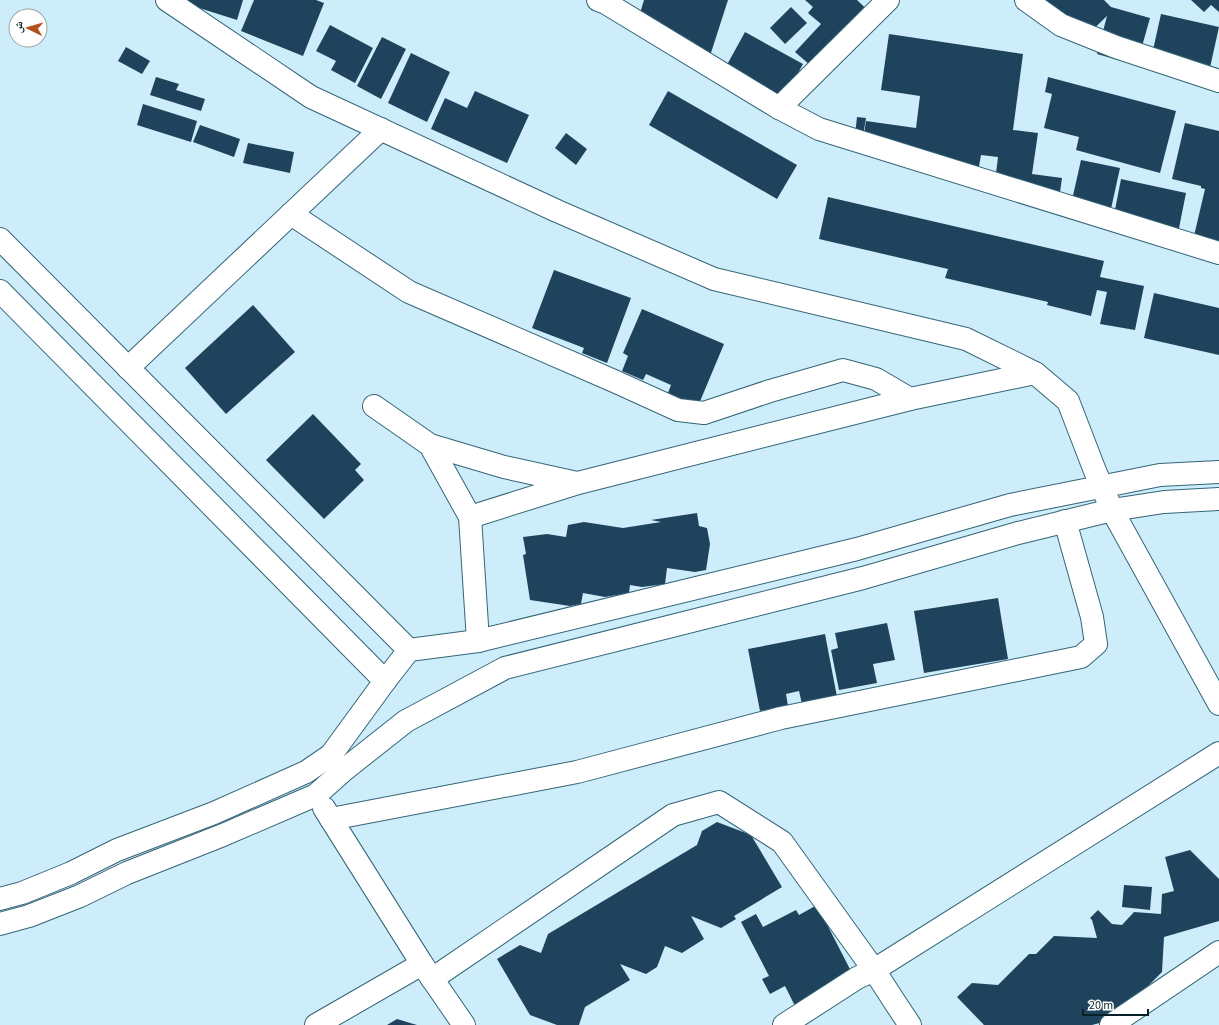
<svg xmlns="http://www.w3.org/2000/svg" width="1219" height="1025" font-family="'Source Sans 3','Noto Naskh Arabic',sans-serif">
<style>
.building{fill:#20435d}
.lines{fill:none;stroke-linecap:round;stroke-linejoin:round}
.minor-casing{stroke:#336577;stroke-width:24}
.minor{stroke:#fff;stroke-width:22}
</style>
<rect width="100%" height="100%" fill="#ceedfa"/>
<!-- building -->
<g class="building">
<path d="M174,0H243L237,20Z"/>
<path d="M254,0H316L324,3L303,56L241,31Z"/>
<path d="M644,0H728L709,59L638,20Z"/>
<path d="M805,0H857L874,16L847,53L825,78L795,52L821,24L808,13L813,7Z"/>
<path d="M1024,0H1104L1111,7L1150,18L1139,57L1120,52L1118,60L1097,54L1107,16L1079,43Z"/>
<path d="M1191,0H1219V12L1211,5L1204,12Z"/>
<path d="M791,7L807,23L785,44L770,28Z"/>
<path d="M1161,14L1219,27L1209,72L1149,68Z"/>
<path d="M330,25L373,48L355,83L331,70L336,61L316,51Z"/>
<path d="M745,32L803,64L775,115L717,83Z"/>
<path d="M889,34L1023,54L1013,130L1038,133L1032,174L1062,178L1059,199L994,190L998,157L981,155L977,178L861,154L866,121L916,128L920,96L881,90Z"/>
<path d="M382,37L406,49L381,99L357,86Z"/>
<path d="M126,47L150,61L142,74L118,61Z"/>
<path d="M411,53L450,72L427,122L388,103Z"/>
<path d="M156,77L179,84L176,90L205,99L201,111L150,95Z"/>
<path d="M1048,77L1176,111L1160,173L1076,150L1079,137L1044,128L1052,94L1045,92Z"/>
<path d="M475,91L529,115L507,163L431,129L445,98L467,108Z"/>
<path d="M668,91L797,165L777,199L649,125Z"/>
<path d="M143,104L197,121L191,142L137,125Z"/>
<path d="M857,117L866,118L863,136L855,135Z"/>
<path d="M1185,123L1219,131V261L1190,253L1205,189L1201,188V186L1172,179Z"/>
<path d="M200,125L240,139L234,157L193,142Z"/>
<path d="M566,133L587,149L576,165L555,148Z"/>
<path d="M248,143L294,152L290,173L243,163Z"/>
<path d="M1081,160L1120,168L1109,218L1070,209Z"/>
<path d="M1121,179L1186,193L1177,238L1113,220Z"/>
<path d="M828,197L1104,261L1100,277L1144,286L1135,330L1100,324L1107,292L1097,290L1091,316L1047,305L1048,302L945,278L948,269L819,239Z"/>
<path d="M554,270L631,298L607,363L582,353L584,348L532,328Z"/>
<path d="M1154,293L1219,308V355L1144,338Z"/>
<path d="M253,305L295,352L226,414L185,368Z"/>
<path d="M642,309L724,344L696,411L666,398L671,385L646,374L643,380L622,371L628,356L623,353Z"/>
<path d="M313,414L361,464L355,470L364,480L324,519L266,460Z"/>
<path d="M697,513L699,526L707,528L710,544L706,570L695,572L667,568L665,584L642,587L630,585L629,593L605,597L583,593L581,604L570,606L530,600L523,555L526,554L523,537L547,534L566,537L568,525L584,522L623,528L661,522L651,520Z"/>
<path d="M998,598L1008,659L924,673L914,611Z"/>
<path d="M887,623L895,660L873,664L877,683L839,690L831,650L838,648L835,633Z"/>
<path d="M825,634L837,697L802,704L799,691L786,694L788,706L760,711L748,649Z"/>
<path d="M717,822L751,835L782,887L734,916L736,919L721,928L691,916L704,939L682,953L665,946L657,967L646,974L620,964L630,980L585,1007L579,1025H557L530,1015L497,959L520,945L541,953L548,934L697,845L702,831Z"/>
<path d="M1190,850L1219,879V921L1164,937L1162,972L1115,1019L1092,1025H984L957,997L972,983L998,985L1029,954H1036L1054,936L1097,938L1092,920L1090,918L1098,910L1112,924L1122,925L1134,912L1161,914L1162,894L1174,891L1165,857Z"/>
<path d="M1124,885L1152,887L1150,910L1122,907Z"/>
<path d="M817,905L853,975L795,1006L785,986L770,994L762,979L769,976L741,922L756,914L763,927L796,910L799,915Z"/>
<path d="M397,1019L417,1025H387Z"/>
</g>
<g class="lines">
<defs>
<g id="minor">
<path d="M167,0L311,97L557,211L714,279L966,339L1035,373L1068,401L1095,471L1112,510L1219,704"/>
<path d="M598,0L606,3L779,108L819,129L1219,253"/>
<path d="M1026,0L1061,25L1116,47L1219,81"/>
<path d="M779,108L888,0"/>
<path d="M291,214L409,292L614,381L678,410L704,413L770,391L843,370L876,379L910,399"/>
<path d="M0,239L409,650"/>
<path d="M0,291L385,681"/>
<path d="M128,368L381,129"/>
<path d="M374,406L430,445L470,517L478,641"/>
<path d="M430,445L504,467L577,483"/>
<path d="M470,517L578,483L910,399L1035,373"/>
<path d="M324,808L422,964L464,1025"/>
<path d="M331,819L577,772L781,718L1081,657L1096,644L1092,617L1065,521"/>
<path d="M0,899L22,893L71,873L117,850L214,813L306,772L331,755L385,681L409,650L478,641L857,549L1010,505L1160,475L1219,472"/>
<path d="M0,924L29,916L80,896L127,873L223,835L316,795L344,770L406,721L505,668L863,578L1018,533L1112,510L1164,502L1219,499"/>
<path d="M432,979L673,815L719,802L782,842L874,970L1219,753"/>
<path d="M316,1025L422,964"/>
<path d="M784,1025L857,978L874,970L896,1004L910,1025"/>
<path d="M1111,1025L1219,952"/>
</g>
</defs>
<!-- minor casing -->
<use href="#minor" class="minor-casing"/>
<!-- minor -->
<use href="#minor" class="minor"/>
</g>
<!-- north arrow -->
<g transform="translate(28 28) rotate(275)"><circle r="19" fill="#ffffff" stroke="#9da6a9"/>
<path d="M0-3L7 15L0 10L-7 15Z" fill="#b44f1e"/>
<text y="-6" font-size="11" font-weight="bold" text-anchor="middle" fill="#0a2027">ش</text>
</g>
<!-- scale -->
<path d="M1083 1009v6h65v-6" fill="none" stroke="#0a2027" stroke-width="2"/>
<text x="1089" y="1009" font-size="12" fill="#0a2027" stroke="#ffffff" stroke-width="3" paint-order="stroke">20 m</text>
</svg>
